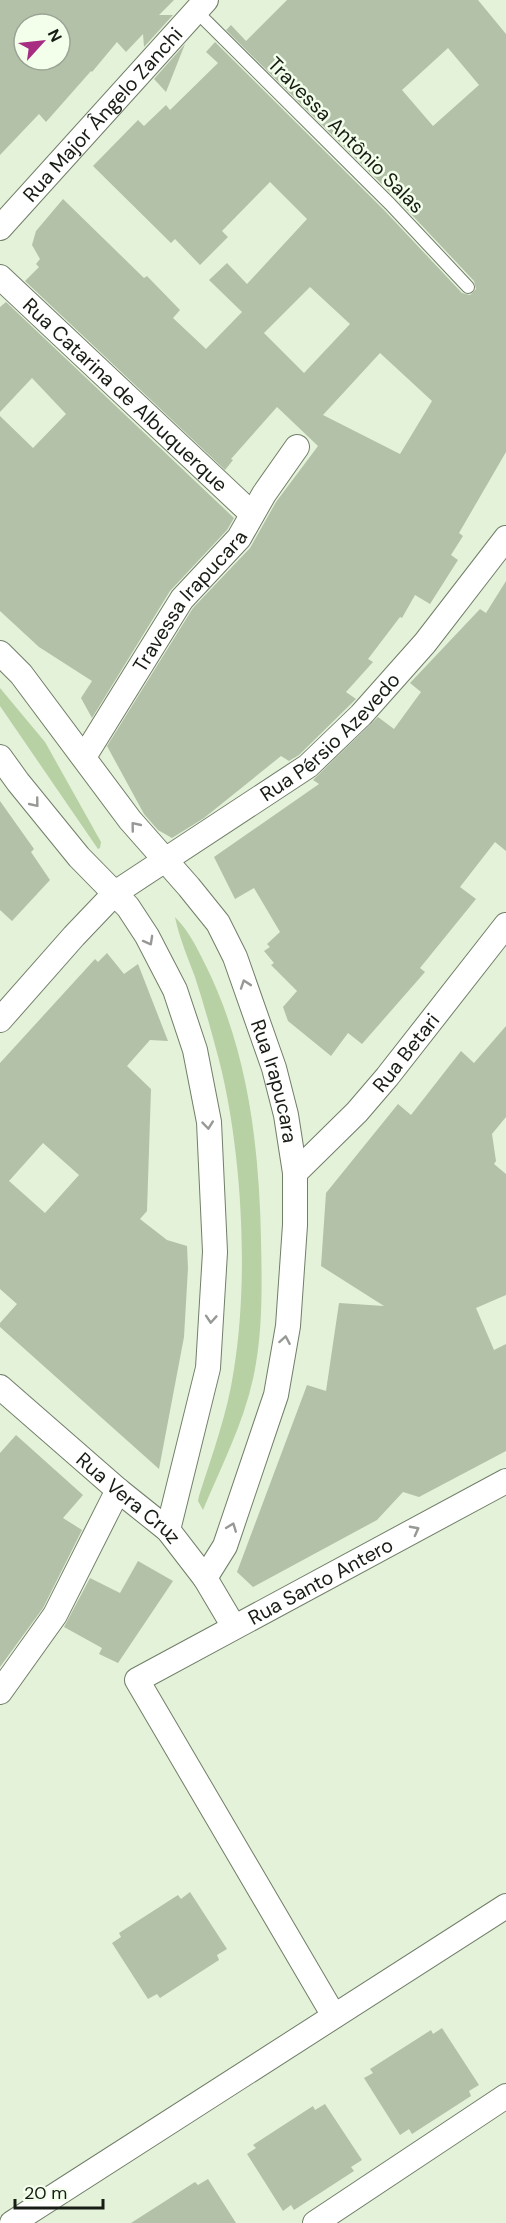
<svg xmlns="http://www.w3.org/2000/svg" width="506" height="2223" font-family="'DM Sans',sans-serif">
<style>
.green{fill:#b7d0a4}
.building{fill:#b3c1a9;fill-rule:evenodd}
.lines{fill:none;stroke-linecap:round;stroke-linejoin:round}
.lane-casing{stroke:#717e68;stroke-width:14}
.street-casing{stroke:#717e68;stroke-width:26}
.lane{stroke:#fff;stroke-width:12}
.street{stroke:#fff;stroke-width:24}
.oneway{stroke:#979995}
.labels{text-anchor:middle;stroke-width:5;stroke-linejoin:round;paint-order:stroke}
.street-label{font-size:20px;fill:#171c14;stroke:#f3feeb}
</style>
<rect width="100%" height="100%" fill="#e4f2da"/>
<!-- green -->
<g class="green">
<path d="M0,688L45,742L101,842L100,848L98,849L0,706Z"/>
<path d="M175,917C189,931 197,948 206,966C248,1051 259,1145 261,1239C262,1286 263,1333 253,1379C243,1424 221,1467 203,1510L198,1501L199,1496C212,1455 228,1412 234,1369C249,1277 242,1150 219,1060C212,1033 204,1005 195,977C188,958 179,937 175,917Z"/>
</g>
<!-- building -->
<g class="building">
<path d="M0,0H174L159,15H173L144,47L143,34L126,52L117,42L92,72L91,71L46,122L39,114L0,155ZM24,24H60V60H24Z"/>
<path d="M287,0H478L506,34V452L459,533L463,536L451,555L458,560L430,604L415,595L402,618L400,617L368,659L373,662L346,692L356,699L299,755L289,761L281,756L204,818L172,838L158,830L144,814L107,746L193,608L250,548L276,502L318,446L277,407L231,459L233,460L225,470L25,281L39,267L36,264L40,259L32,245L36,231L63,199L144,278L147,276L180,310L173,318L206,349L242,312L209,280L227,263L247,284L307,219L270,182L222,231L228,237L200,265L175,239L171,243L93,166L138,120L144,126L166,105L170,110L218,63L206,52L215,42L384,210L462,293L470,295L476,289L474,281L396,198L226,30L231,25L246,41ZM448,48L479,85L433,126L402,90ZM310,287L350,324L304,373L264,333ZM380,353L432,401L400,454L323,415Z"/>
<path d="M185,44L166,92L154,79Z"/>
<path d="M6,302L234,518L227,530L170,591L92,718L81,698L92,681L39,647L0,611V416L33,448L66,414L32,378L0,412V307Z"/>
<path d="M506,581V851L495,842L460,887L476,899L420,968L425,972L362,1044L348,1033L331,1056L288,1021L283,1007L297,991L271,965L274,963L264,951L270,947L267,944L280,932L254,888L235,899L214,857L319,784L313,780L378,717L394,729L421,692L410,683L480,609L486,613Z"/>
<path d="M0,801L34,849L31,852L50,880L12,921L0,910Z"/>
<path d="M107,953L124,974L138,964L168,1041L150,1040L127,1066L151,1089L147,1211L140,1219L167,1240L187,1246L188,1268L184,1337L159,1469L0,1327V1323L17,1304L0,1289V1063L95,959L98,962ZM43,1143L79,1175L45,1213L9,1181Z"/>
<path d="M506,1026V1117L492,1134L496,1161L494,1164L506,1174V1295L476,1308L494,1350L506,1344V1451L419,1497L403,1492L377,1520L253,1587L237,1572L307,1385L326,1391L339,1303L384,1306L321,1266L326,1193L398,1104L411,1115L461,1051L474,1063Z"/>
<path d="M16,1435L83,1495L63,1518L82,1530L43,1608L0,1667V1453Z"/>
<path d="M138,1561L173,1581L118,1663L99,1654L102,1648L64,1627L90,1578L120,1593Z"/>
<path d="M190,1892L227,1949L217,1955L219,1960L160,1998L157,1994L148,1999L112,1943L121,1937L119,1933L178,1895L181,1899Z"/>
<path d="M442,2028L479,2085L469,2091L471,2096L412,2134L409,2129L400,2135L364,2078L373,2073L370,2069L431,2030L433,2034Z"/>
<path d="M325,2104L362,2160L351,2167L354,2171L294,2210L291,2205L283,2211L247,2154L256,2148L253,2145L313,2106L315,2110Z"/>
<path d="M208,2179L236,2223H131L195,2182L198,2185Z"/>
</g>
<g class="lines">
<defs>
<path id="lane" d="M196,11L390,204L468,287"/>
<g id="street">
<path id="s1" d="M0,228L206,0"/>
<path id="s2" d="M0,277L252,514"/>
<path id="s3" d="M0,653L21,674L130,820L189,887L218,923L235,957L274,1068L286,1115L295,1173V1225L288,1326L276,1395L225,1546L205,1578"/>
<path d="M0,757L18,782L79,857L128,907L147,936L175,990L195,1050L209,1122L215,1252L208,1368L168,1530"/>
<path id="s4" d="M84,757L182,599L239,538L264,494L297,447"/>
<path id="s5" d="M0,1020L74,936L115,893L308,766L361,715L425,643L506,538"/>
<path id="s6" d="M295,1173L357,1112L387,1077L506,925"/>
<path id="s7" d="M0,1387L118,1490L168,1530L205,1578L234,1627"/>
<path d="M0,1692L55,1615L118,1490"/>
<path id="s8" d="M334,2016L137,1680L506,1481"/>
<path d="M12,2223L506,1906"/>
<path d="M315,2223L506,2096"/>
</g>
</defs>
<!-- lane casing -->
<use href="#lane" class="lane-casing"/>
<!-- street casing -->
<use href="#street" class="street-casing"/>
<!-- lane -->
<use href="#lane" class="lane"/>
<!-- street -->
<use href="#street" class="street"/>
</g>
<!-- one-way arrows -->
<defs><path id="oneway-chevron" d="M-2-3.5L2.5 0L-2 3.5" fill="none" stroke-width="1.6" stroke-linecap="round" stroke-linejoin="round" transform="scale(1.5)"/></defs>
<g class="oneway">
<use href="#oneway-chevron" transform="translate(35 803) rotate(51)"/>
<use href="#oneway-chevron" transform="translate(135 826) rotate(-129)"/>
<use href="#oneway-chevron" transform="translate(149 941) rotate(61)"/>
<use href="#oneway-chevron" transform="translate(245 984) rotate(-109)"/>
<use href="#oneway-chevron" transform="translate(208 1125) rotate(84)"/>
<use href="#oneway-chevron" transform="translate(211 1319) rotate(94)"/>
<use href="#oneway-chevron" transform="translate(285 1340) rotate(-80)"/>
<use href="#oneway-chevron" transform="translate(232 1527) rotate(-69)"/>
<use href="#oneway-chevron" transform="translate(415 1530) rotate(-28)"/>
</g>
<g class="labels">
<!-- street labels -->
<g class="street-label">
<text dy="7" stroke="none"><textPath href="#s1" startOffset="153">Rua Major Ângelo Zanchi</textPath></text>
<text transform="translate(346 135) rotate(45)" y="7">Travessa Antônio Salas</text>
<text dy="7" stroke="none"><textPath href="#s2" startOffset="172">Rua Catarina de Albuquerque</textPath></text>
<text dy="7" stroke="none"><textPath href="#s4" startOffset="189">Travessa Irapucara</textPath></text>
<text dy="7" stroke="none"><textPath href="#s5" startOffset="438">Rua Pérsio Azevedo</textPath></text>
<text dy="7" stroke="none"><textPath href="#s6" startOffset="164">Rua Betari</textPath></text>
<text dy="7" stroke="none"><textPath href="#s3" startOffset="516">Rua Irapucara</textPath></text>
<text dy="7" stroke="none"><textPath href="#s7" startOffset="170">Rua Vera Cruz</textPath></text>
<text dy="7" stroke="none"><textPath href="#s8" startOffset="598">Rua Santo Antero</textPath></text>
</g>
</g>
<!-- north arrow -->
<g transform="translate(42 42) rotate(63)"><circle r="28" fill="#f3feeb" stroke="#9ba495" stroke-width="1.5"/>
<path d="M0-4.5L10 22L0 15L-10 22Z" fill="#a62d82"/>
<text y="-9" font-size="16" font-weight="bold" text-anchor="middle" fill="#171c14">N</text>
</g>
<!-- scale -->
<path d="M15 2199v9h88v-9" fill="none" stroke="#171c14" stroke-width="3"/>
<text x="24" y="2199" font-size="18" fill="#171c14" stroke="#f3feeb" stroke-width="4.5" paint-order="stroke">20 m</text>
</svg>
